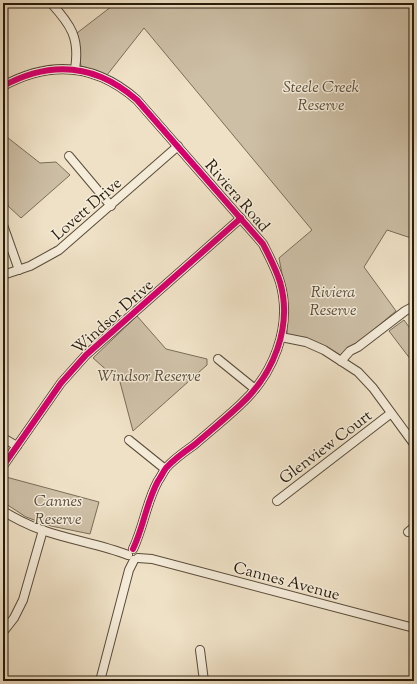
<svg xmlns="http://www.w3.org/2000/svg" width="417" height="684" font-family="'Sorts Mill Goudy',serif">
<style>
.green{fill:#cdbfa6;stroke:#7a6d58}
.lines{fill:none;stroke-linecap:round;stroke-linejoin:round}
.minor-casing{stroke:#594c3a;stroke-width:10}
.minor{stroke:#f5ecda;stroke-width:8}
.cycleway-casing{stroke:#f5ecda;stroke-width:8}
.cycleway{stroke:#d6006c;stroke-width:6}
.labels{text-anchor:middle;stroke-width:3;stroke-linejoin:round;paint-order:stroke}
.park-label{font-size:16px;font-style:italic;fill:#594c3a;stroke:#f5ecda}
.street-label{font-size:16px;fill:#271b0b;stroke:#f5ecda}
</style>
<rect width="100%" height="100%" fill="#efe1c6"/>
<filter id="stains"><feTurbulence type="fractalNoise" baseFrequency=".005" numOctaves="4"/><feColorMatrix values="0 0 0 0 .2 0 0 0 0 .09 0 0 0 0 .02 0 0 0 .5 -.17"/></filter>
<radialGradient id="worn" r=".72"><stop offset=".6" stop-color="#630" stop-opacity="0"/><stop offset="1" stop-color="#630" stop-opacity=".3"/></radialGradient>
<!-- green -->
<g class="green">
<path d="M116,3H414V239L387,230L364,267L396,311L342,356C324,345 307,339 287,334V300L279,258L312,230L144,28L107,75L81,67L77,33Z"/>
<path d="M3,134L40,163L56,162L70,175L21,218L8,206L3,158Z"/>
<path d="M137,316L166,349L207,359V365L133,431L120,382L93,358Z"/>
<path d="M404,320L414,334V364L389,331Z"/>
<path d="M6,477L99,502L90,534L51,526L26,517L3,502V483Z"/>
</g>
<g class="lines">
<defs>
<g id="minor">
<path d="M51,3C71,25 80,38 75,69"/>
<path d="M3,86C51,60 96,64 137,100L263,244C269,256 276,269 280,282C293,327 273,375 240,405C225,419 209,432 194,445C184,452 174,459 166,468C163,472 161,477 158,481C146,503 144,526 133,549"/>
<path d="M69,156L111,206"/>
<path d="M3,225L19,270"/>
<path d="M3,275L30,266L59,250L178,146"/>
<path d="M281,337L306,342L324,350L358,372L373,388L414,444"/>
<path d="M218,359L255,389"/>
<path d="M341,361L350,351L358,347L405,311L414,306"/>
<path d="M3,438L17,446"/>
<path d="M129,440L165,469"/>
<path d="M3,466L61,383L86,355L241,218"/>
<path d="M277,501L390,414"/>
<path d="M3,511C16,519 28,525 42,530C70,540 100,544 128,555"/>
<path d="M408,532L414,527"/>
<path d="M138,558L152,559L414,628"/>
<path d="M3,632L14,618L23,600L43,530"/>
<path d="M200,650L204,681"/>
<path d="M100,681L129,570L134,560"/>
</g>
</defs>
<!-- minor casing -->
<use href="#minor" class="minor-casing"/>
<!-- minor -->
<use href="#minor" class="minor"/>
<defs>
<g id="cycleway">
<path d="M3,86C51,60 96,64 137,100L263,244C269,256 276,269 280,282C293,327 273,375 240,405C225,419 209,432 194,445C184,452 174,459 166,468C163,472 161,477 158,481C146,503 144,526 133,549"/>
<path d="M3,466L61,383L86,355L241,218"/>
</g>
</defs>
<!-- cycleway casing -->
<use href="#cycleway" class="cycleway-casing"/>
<!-- cycleway -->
<use href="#cycleway" class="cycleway"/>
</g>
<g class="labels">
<!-- park labels -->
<g class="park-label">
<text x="321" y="92">Steele Creek<tspan x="321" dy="18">Reserve</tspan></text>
<text x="333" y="297">Riviera<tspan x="333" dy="18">Reserve</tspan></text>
<text x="149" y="381">Windsor Reserve</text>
<text x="58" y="506">Cannes<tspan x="58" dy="18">Reserve</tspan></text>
</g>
<!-- street labels -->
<g class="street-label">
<text transform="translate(238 195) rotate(49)" y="6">Riviera Road</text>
<text transform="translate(86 208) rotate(-41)" y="6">Lovett Drive</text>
<text transform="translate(112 316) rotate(-42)" y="6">Windsor Drive</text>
<text transform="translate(325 446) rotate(-37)" y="6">Glenview Court</text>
<text transform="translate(287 580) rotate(15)" y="6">Cannes Avenue</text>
</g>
</g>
<!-- margin -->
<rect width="417" height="684" fill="none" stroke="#efe1c6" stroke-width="16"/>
<rect x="4" y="4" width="409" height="676" fill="none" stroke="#271b0b" stroke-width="2"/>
<rect x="8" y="8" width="401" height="668" fill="none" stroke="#271b0b"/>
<rect width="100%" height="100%" filter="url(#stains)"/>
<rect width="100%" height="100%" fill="url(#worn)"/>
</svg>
